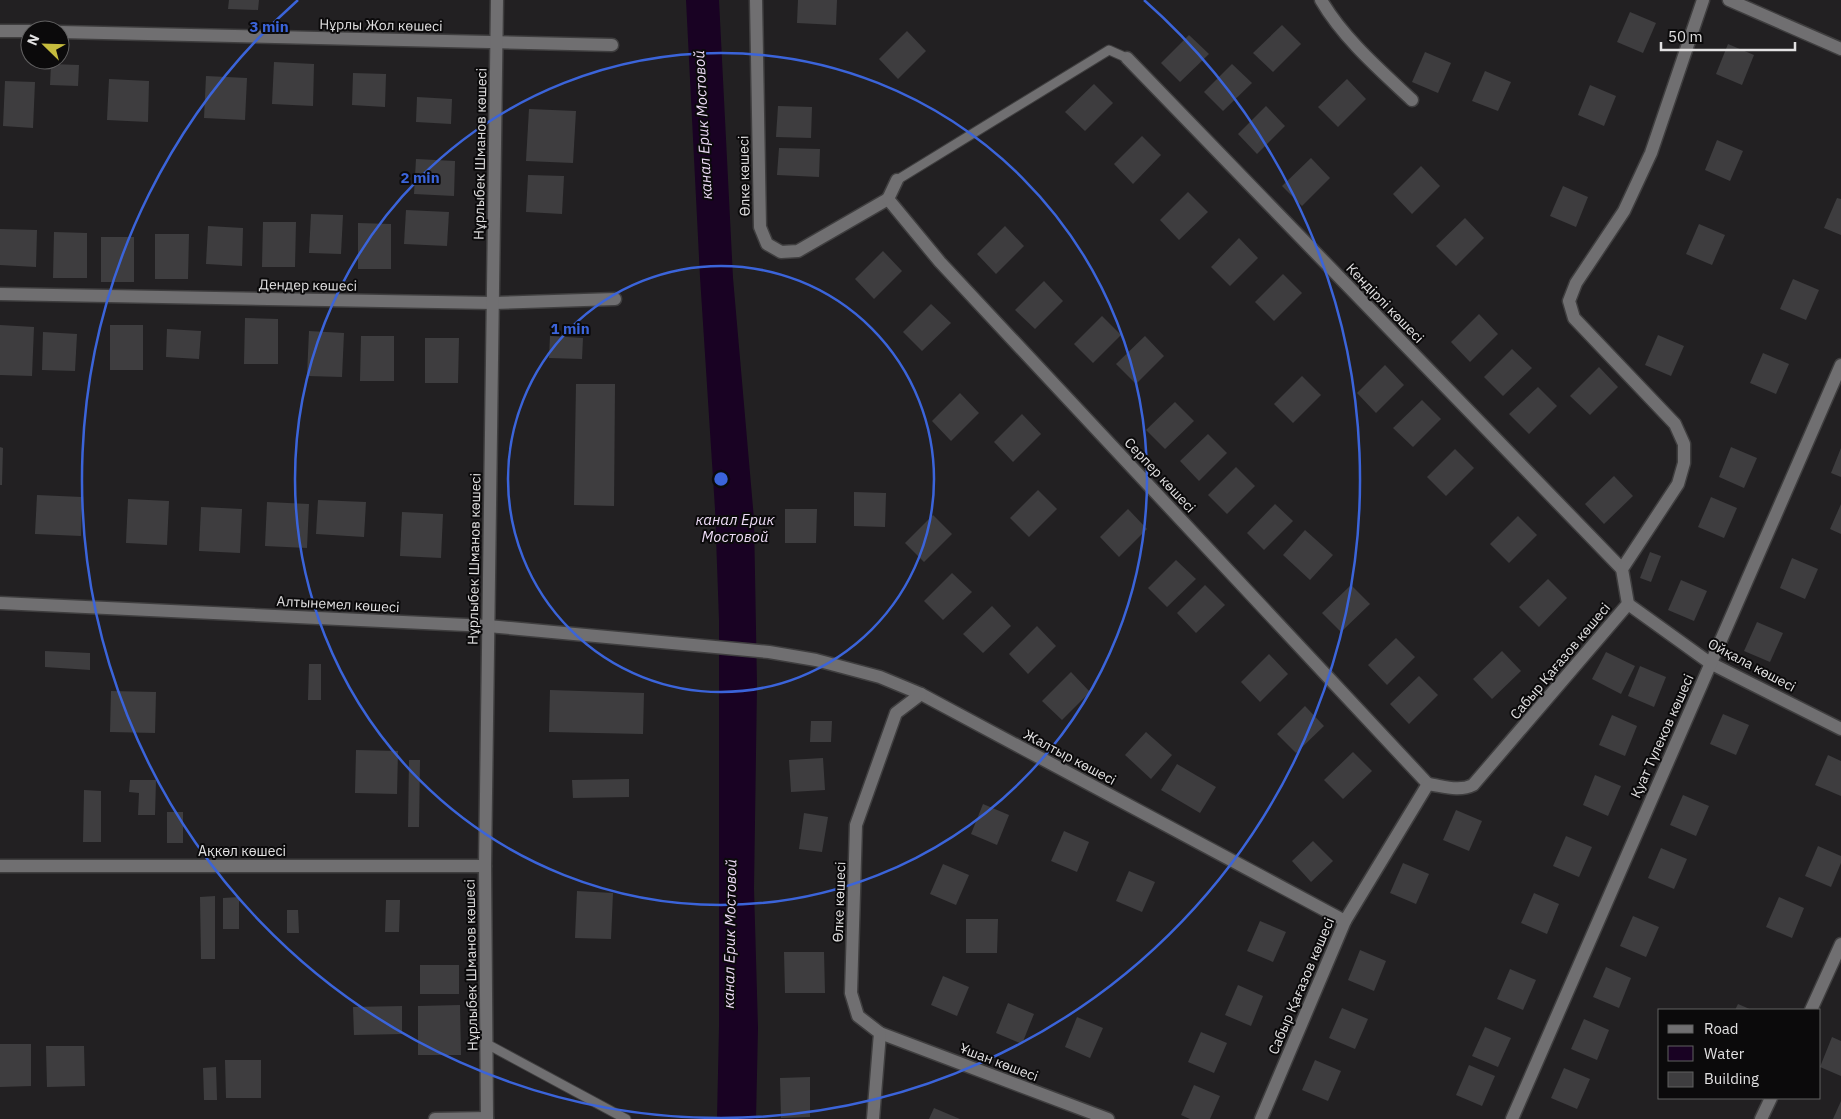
<svg xmlns="http://www.w3.org/2000/svg" width="1841" height="1119" font-family="'IBM Plex Sans',sans-serif">
<style>
.water{fill:#190223}
.building{fill:#3e3d3f}
.lines{fill:none;stroke-linecap:round;stroke-linejoin:round}
.lane-casing{stroke:#3f3e3f;stroke-width:11}
.street-casing{stroke:#3f3e3f;stroke-width:15}
.lane{stroke:#706f71;stroke-width:9}
.street{stroke:#706f71;stroke-width:12}
.ring{fill:none;stroke:#3b64da;stroke-width:2.5}
.labels{text-anchor:middle;stroke-width:4;stroke-linejoin:round;paint-order:stroke}
.street-label{font-size:14px;fill:#e2e1e2;stroke:#0b0a0b}
.water-label{font-size:15px;font-style:italic;fill:#eddbf6;stroke:#0b0a0b}
.centre{fill:#3b64da;stroke:#0b0a0b;stroke-width:2.5}
.ring-label{font-size:15px;text-anchor:middle;font-weight:bold;fill:#3b64da;stroke:#0b0a0b;stroke-width:4;stroke-linejoin:round;paint-order:stroke}
</style>
<rect width="100%" height="100%" fill="#222022"/>
<!-- water -->
<path class="water" d="M686,0H719L733,278L754,519L757,685L754,889L758,1028L756,1119H717L719,1027V620L715,509L700,277Z"/>
<!-- building -->
<g class="building">
<path d="M229,0H259L258,10L228,9Z"/>
<path d="M798,0H837L836,25L797,23Z"/>
<path d="M1630,12L1656,23L1643,53L1617,42Z"/>
<path d="M1282,25L1301,44L1273,72L1253,53Z"/>
<path d="M907,31L926,51L898,79L879,59Z"/>
<path d="M1189,35L1209,54L1180,82L1161,63Z"/>
<path d="M1728,44L1754,55L1742,85L1716,74Z"/>
<path d="M1425,52L1451,63L1438,93L1412,82Z"/>
<path d="M274,62L314,64L313,106L272,104Z"/>
<path d="M51,64L79,65L78,86L50,85Z"/>
<path d="M1232,64L1252,83L1223,111L1204,92Z"/>
<path d="M1485,71L1511,82L1498,111L1472,101Z"/>
<path d="M353,73L386,74L385,107L352,105Z"/>
<path d="M206,76L247,78L245,120L204,118Z"/>
<path d="M109,79L149,81L148,122L107,120Z"/>
<path d="M1347,79L1366,99L1338,127L1318,107Z"/>
<path d="M5,81L35,82L33,128L3,126Z"/>
<path d="M1094,84L1113,103L1085,131L1065,112Z"/>
<path d="M1590,85L1616,96L1604,126L1578,115Z"/>
<path d="M417,97L452,99L451,124L416,122Z"/>
<path d="M778,106L812,107L811,138L776,137Z"/>
<path d="M1266,106L1285,126L1257,154L1238,134Z"/>
<path d="M529,109L576,111L573,163L526,161Z"/>
<path d="M1142,136L1161,155L1133,184L1114,164Z"/>
<path d="M1717,140L1743,151L1730,181L1705,170Z"/>
<path d="M779,148L820,149L819,177L777,175Z"/>
<path d="M1311,158L1330,178L1302,206L1282,186Z"/>
<path d="M416,159L455,161L454,196L414,194Z"/>
<path d="M1421,166L1440,186L1412,214L1393,194Z"/>
<path d="M528,175L564,176L562,214L526,212Z"/>
<path d="M1563,186L1588,197L1576,227L1550,216Z"/>
<path d="M1188,192L1208,212L1179,240L1160,220Z"/>
<path d="M1837,198L1841,199V235L1824,228Z"/>
<path d="M406,210L449,212L447,246L404,244Z"/>
<path d="M311,214L343,215L341,254L309,253Z"/>
<path d="M1465,218L1484,238L1456,266L1436,246Z"/>
<path d="M263,222H296L295,267H262Z"/>
<path d="M358,223L391,224V269H358Z"/>
<path d="M1699,224L1725,235L1712,265L1686,254Z"/>
<path d="M208,226L243,228L242,266L206,264Z"/>
<path d="M1005,226L1024,246L996,274L977,254Z"/>
<path d="M0,229L37,230L36,267L0,265Z"/>
<path d="M54,232L87,233V278H53Z"/>
<path d="M155,234H189L188,279H155Z"/>
<rect x="101" y="237" width="33" height="45"/>
<path d="M1239,238L1258,258L1230,286L1211,267Z"/>
<path d="M883,251L902,271L874,299L855,279Z"/>
<path d="M1283,274L1302,293L1274,321L1255,302Z"/>
<path d="M1793,279L1819,290L1806,320L1780,309Z"/>
<path d="M1044,281L1063,301L1035,329L1015,310Z"/>
<path d="M931,304L951,323L922,351L903,332Z"/>
<path d="M1479,314L1498,334L1470,362L1451,342Z"/>
<path d="M1102,316L1121,335L1093,363L1074,344Z"/>
<path d="M245,318L278,319V364H244Z"/>
<path d="M0,325L34,327L32,376L0,375Z"/>
<rect x="110" y="325" width="33" height="45"/>
<path d="M167,329L201,331L199,359L166,357Z"/>
<path d="M309,331L344,333L342,377L307,376Z"/>
<path d="M43,332L77,334L75,371L42,370Z"/>
<path d="M1658,335L1684,346L1671,376L1645,365Z"/>
<path d="M361,336H394V381H360Z"/>
<path d="M550,336L583,338L582,359L549,358Z"/>
<path d="M1145,336L1164,356L1136,384L1116,364Z"/>
<path d="M425,338H459L458,383H425Z"/>
<path d="M1512,349L1532,368L1503,396L1484,377Z"/>
<path d="M1763,353L1789,364L1776,394L1750,383Z"/>
<path d="M1385,365L1404,385L1376,413L1357,393Z"/>
<path d="M1599,367L1618,387L1590,415L1570,396Z"/>
<path d="M1302,376L1321,395L1293,423L1274,404Z"/>
<path d="M576,384H615L614,506L574,505Z"/>
<path d="M1538,387L1557,406L1529,434L1509,414Z"/>
<path d="M960,393L979,413L951,441L932,421Z"/>
<path d="M1422,400L1441,419L1413,447L1393,428Z"/>
<path d="M1175,402L1194,421L1165,449L1146,430Z"/>
<path d="M1022,414L1041,434L1013,462L994,442Z"/>
<path d="M1208,434L1227,453L1199,481L1180,461Z"/>
<path d="M0,447L3,448L2,485H0Z"/>
<path d="M1731,447L1757,458L1744,488L1719,477Z"/>
<path d="M1841,448V477L1831,473Z"/>
<path d="M1455,449L1474,468L1446,496L1427,477Z"/>
<path d="M1236,467L1255,486L1227,514L1208,495Z"/>
<path d="M1614,476L1633,496L1604,524L1585,504Z"/>
<path d="M1038,490L1057,509L1029,537L1010,518Z"/>
<path d="M854,492L886,493L885,527L854,526Z"/>
<path d="M37,495L82,497L81,536L35,534Z"/>
<path d="M1711,497L1737,508L1724,538L1698,527Z"/>
<path d="M128,499L169,501L167,545L126,543Z"/>
<path d="M318,500L366,502L364,537L316,534Z"/>
<path d="M267,502L309,504L307,548L265,546Z"/>
<path d="M1275,504L1293,521L1264,550L1247,533Z"/>
<path d="M1841,504V534L1830,529Z"/>
<path d="M201,507L242,509L240,553L199,551Z"/>
<path d="M785,509H817L816,543H785Z"/>
<path d="M1128,509L1147,529L1119,557L1100,537Z"/>
<path d="M402,512L443,514L441,558L400,556Z"/>
<path d="M933,515L952,534L924,562L905,543Z"/>
<path d="M1518,516L1537,535L1509,563L1490,544Z"/>
<path d="M1305,530L1333,555L1310,580L1283,555Z"/>
<path d="M1650,552L1661,556L1651,582L1640,578Z"/>
<path d="M1792,558L1818,569L1805,599L1780,588Z"/>
<path d="M1176,560L1196,579L1167,607L1148,588Z"/>
<path d="M952,573L972,592L943,620L924,601Z"/>
<path d="M1548,579L1567,598L1539,627L1519,607Z"/>
<path d="M1681,580L1707,591L1694,621L1668,610Z"/>
<path d="M1205,585L1225,605L1196,633L1177,613Z"/>
<path d="M1351,585L1370,604L1341,632L1322,613Z"/>
<path d="M992,606L1011,626L983,653L963,634Z"/>
<path d="M1757,622L1783,633L1770,662L1744,651Z"/>
<path d="M1037,626L1056,646L1028,674L1009,654Z"/>
<path d="M1396,638L1415,657L1387,685L1368,665Z"/>
<path d="M45,651L90,653V670L45,667Z"/>
<path d="M1502,651L1521,671L1492,699L1473,679Z"/>
<path d="M1606,652L1635,666L1621,694L1592,679Z"/>
<path d="M1269,654L1288,674L1260,702L1241,682Z"/>
<path d="M309,664H321V700H308Z"/>
<path d="M1640,666L1666,677L1654,707L1628,696Z"/>
<path d="M1071,672L1090,692L1062,720L1042,701Z"/>
<path d="M1419,676L1438,695L1409,724L1390,704Z"/>
<path d="M550,690L644,693L643,734L549,732Z"/>
<path d="M111,691L156,692L155,733L110,732Z"/>
<path d="M1305,706L1324,726L1296,753L1277,734Z"/>
<path d="M1723,714L1749,725L1736,755L1710,744Z"/>
<path d="M1612,715L1637,726L1625,756L1599,745Z"/>
<path d="M811,721H832L831,742H810Z"/>
<path d="M1146,732L1172,755L1151,779L1125,755Z"/>
<path d="M356,750L398,751L397,794L355,793Z"/>
<path d="M1353,752L1372,771L1343,799L1324,780Z"/>
<path d="M1828,755L1841,761V796L1815,785Z"/>
<path d="M823,758L825,790L791,792L789,760Z"/>
<path d="M409,760H420L419,827H408Z"/>
<path d="M1177,764L1216,787L1200,813L1161,790Z"/>
<path d="M1595,775L1621,786L1608,816L1583,805Z"/>
<path d="M629,779V797L573,798L572,780Z"/>
<path d="M130,780H156L155,815H138L139,793L129,792Z"/>
<path d="M84,790L101,791V842H83Z"/>
<path d="M1683,795L1709,806L1696,836L1670,825Z"/>
<path d="M983,804L1009,815L997,845L971,834Z"/>
<path d="M1456,810L1482,821L1469,851L1443,840Z"/>
<rect x="167" y="812" width="16" height="31"/>
<path d="M804,813L828,817L822,852L799,849Z"/>
<path d="M1064,831L1089,842L1077,872L1051,861Z"/>
<path d="M1566,836L1592,847L1579,877L1553,866Z"/>
<path d="M1313,841L1333,861L1311,882L1292,861Z"/>
<path d="M1818,846L1841,856V863L1831,887L1805,876Z"/>
<path d="M1661,848L1687,859L1674,889L1648,878Z"/>
<path d="M1403,863L1429,874L1416,904L1390,893Z"/>
<path d="M943,864L969,875L956,905L930,894Z"/>
<path d="M1129,871L1155,882L1142,912L1116,901Z"/>
<path d="M577,891L613,893L611,939L575,938Z"/>
<path d="M1534,893L1559,904L1547,934L1521,923Z"/>
<path d="M215,896V959H201L200,897Z"/>
<path d="M239,897V929H223V898Z"/>
<path d="M1779,897L1804,908L1792,938L1766,927Z"/>
<path d="M386,900H400L399,932H385Z"/>
<path d="M287,910H298L299,933H287Z"/>
<path d="M1633,916L1659,927L1646,957L1620,946Z"/>
<path d="M966,919H998L997,953H966Z"/>
<path d="M1260,921L1286,932L1273,962L1247,951Z"/>
<path d="M1360,950L1386,961L1374,991L1348,980Z"/>
<path d="M784,952H824L825,993H785Z"/>
<rect x="420" y="965" width="39" height="29"/>
<path d="M1606,967L1631,978L1619,1008L1593,997Z"/>
<path d="M1510,969L1536,980L1523,1010L1497,999Z"/>
<path d="M943,976L969,987L957,1016L931,1005Z"/>
<path d="M1238,985L1263,996L1251,1026L1225,1015Z"/>
<path d="M1008,1003L1034,1014L1022,1044L996,1033Z"/>
<path d="M1738,1004L1752,1010H1735Z"/>
<path d="M460,1005L461,1055H418V1006Z"/>
<path d="M402,1006V1034L354,1035L353,1007Z"/>
<path d="M1342,1008L1368,1019L1355,1049L1329,1038Z"/>
<path d="M1077,1017L1103,1028L1090,1058L1065,1047Z"/>
<path d="M1584,1019L1609,1030L1597,1060L1571,1049Z"/>
<path d="M1485,1027L1511,1038L1498,1067L1472,1056Z"/>
<path d="M1201,1032L1227,1043L1214,1073L1188,1062Z"/>
<path d="M1832,1037L1841,1041V1076L1820,1067Z"/>
<path d="M0,1044H31V1086L0,1087Z"/>
<path d="M46,1046H84L85,1086L47,1087Z"/>
<path d="M225,1060H261V1098H226Z"/>
<path d="M1315,1060L1341,1071L1328,1101L1302,1090Z"/>
<path d="M1469,1065L1495,1076L1482,1106L1456,1095Z"/>
<path d="M216,1067L217,1100H204L203,1068Z"/>
<path d="M1564,1068L1590,1079L1577,1109L1551,1098Z"/>
<path d="M810,1077V1117L781,1118L780,1078Z"/>
<path d="M1194,1085L1220,1096L1210,1119H1190L1181,1115Z"/>
<path d="M1841,1101V1119H1833Z"/>
<path d="M934,1108L960,1119H929Z"/>
</g>
<g class="lines">
<defs>
<g id="lane">
<path d="M897,180L1109,50L1127,58"/>
<path d="M487,1044L626,1119"/>
</g>
<g id="street">
<path d="M756,0L760,227L767,244L781,252L798,251L888,199"/>
<path d="M1321,0C1343,38 1380,70 1412,100"/>
<path d="M1729,0L1841,49"/>
<path d="M0,31H30"/>
<path d="M60,32L612,45"/>
<path d="M1127,58L1622,569"/>
<path d="M897,180L888,199L940,262L1428,784"/>
<path d="M0,294L493,303L615,299"/>
<path d="M0,603L488,626L769,652L816,660L880,677L921,694L1345,921"/>
<path d="M1628,604L1710,663L1841,729"/>
<path d="M0,866H485"/>
<path d="M1811,1010L1841,944"/>
<path d="M880,1033L1108,1119"/>
<path d="M435,1119L487,1118"/>
<path d="M487,1119L485,866L497,0"/>
<path d="M873,1119L880,1033L858,1016L851,993L856,825L896,713L921,694"/>
<path d="M1261,1119L1345,921L1428,784C1443,786 1459,792 1473,785L1628,604L1622,569L1678,484L1684,463V444L1675,424L1574,318L1569,301L1576,283L1624,211L1651,153L1703,0"/>
<path d="M1512,1119L1841,365"/>
<path d="M1761,1119L1771,1098"/>
</g>
</defs>
<!-- lane casing -->
<use href="#lane" class="lane-casing"/>
<!-- street casing -->
<use href="#street" class="street-casing"/>
<!-- lane -->
<use href="#lane" class="lane"/>
<!-- street -->
<use href="#street" class="street"/>
</g>
<!-- distance rings -->
<g class="ring">
<circle cx="721" cy="479" r="213"/>
<circle cx="721" cy="479" r="426"/>
<path d="M1144 0A639 639 0 1 1 298 0"/>
</g>
<g class="labels">
<!-- street labels -->
<g class="street-label">
<text transform="translate(381 25) rotate(1)" y="5">Нұрлы Жол көшесі</text>
<text transform="translate(480 154) rotate(-89)" y="5">Нұрлыбек Шманов көшесі</text>
<text transform="translate(744 176) rotate(-91)" y="5">Өлке көшесі</text>
<text transform="translate(308 285) rotate(1)" y="5">Дендер көшесі</text>
<text transform="translate(1385 303) rotate(46)" y="5">Кендірлі көшесі</text>
<text transform="translate(1160 475) rotate(47)" y="5">Серпер көшесі</text>
<text transform="translate(474 559) rotate(-89)" y="5">Нұрлыбек Шманов көшесі</text>
<text transform="translate(338 604) rotate(3)" y="5">Алтынемел көшесі</text>
<text transform="translate(1560 661) rotate(-50)" y="5">Сабыр Қағазов көшесі</text>
<text transform="translate(1752 665) rotate(28)" y="5">Ойқала көшесі</text>
<text transform="translate(1662 736) rotate(-66)" y="5">Қуат Түлеков көшесі</text>
<text transform="translate(1070 757) rotate(28)" y="5">Жалтыр көшесі</text>
<text x="242" y="856">Ақкөл көшесі</text>
<text transform="translate(839 902) rotate(-88)" y="5">Өлке көшесі</text>
<text transform="translate(471 965) rotate(-91)" y="5">Нұрлыбек Шманов көшесі</text>
<text transform="translate(1301 986) rotate(-67)" y="5">Сабыр Қағазов көшесі</text>
<text transform="translate(999 1062) rotate(21)" y="5">Ұшан көшесі</text>
</g>
<!-- water labels -->
<g class="water-label">
<text transform="translate(703 125) rotate(-93)" y="5">канал Ерик Мостовой</text>
<text x="735" y="525">канал Ерик<tspan x="735" dy="17">Мостовой</tspan></text>
<text transform="translate(730 934) rotate(-89)" y="5">канал Ерик Мостовой</text>
</g>
</g>
<circle cx="721" cy="479" r="8" class="centre"/>
<g class="ring-label">
<text x="269" y="32">3 min</text>
<text x="420" y="183">2 min</text>
<text x="570" y="334">1 min</text>
</g>
<!-- legend -->
<rect x="1658" y="1009" width="162" height="90" fill="#0b0a0b" stroke="#616061"/>
<rect x="1668" y="1025" width="25" height="8" fill="#706f71" stroke="#616061"/>
<text x="1704" y="1034" font-size="15" fill="#e2e1e2">Road</text>
<rect x="1668" y="1046" width="25" height="15" fill="#190223" stroke="#616061"/>
<text x="1704" y="1059" font-size="15" fill="#e2e1e2">Water</text>
<rect x="1668" y="1072" width="25" height="15" fill="#3e3d3f" stroke="#616061"/>
<text x="1704" y="1084" font-size="15" fill="#e2e1e2">Building</text>
<!-- north arrow -->
<g transform="translate(45 45) rotate(293)"><circle r="24" fill="#0b0a0b" stroke="#616061"/>
<path d="M0-4L9 19L0 12L-9 19Z" fill="#c6bc3d"/>
<text y="-8" font-size="14" font-weight="bold" text-anchor="middle" fill="#e2e1e2">N</text>
</g>
<!-- scale -->
<path d="M1661 42v8h134v-8" fill="none" stroke="#e2e1e2" stroke-width="2.5"/>
<text x="1668" y="42" font-size="15" fill="#e2e1e2" stroke="#0b0a0b" stroke-width="4" paint-order="stroke">50 m</text>
</svg>
